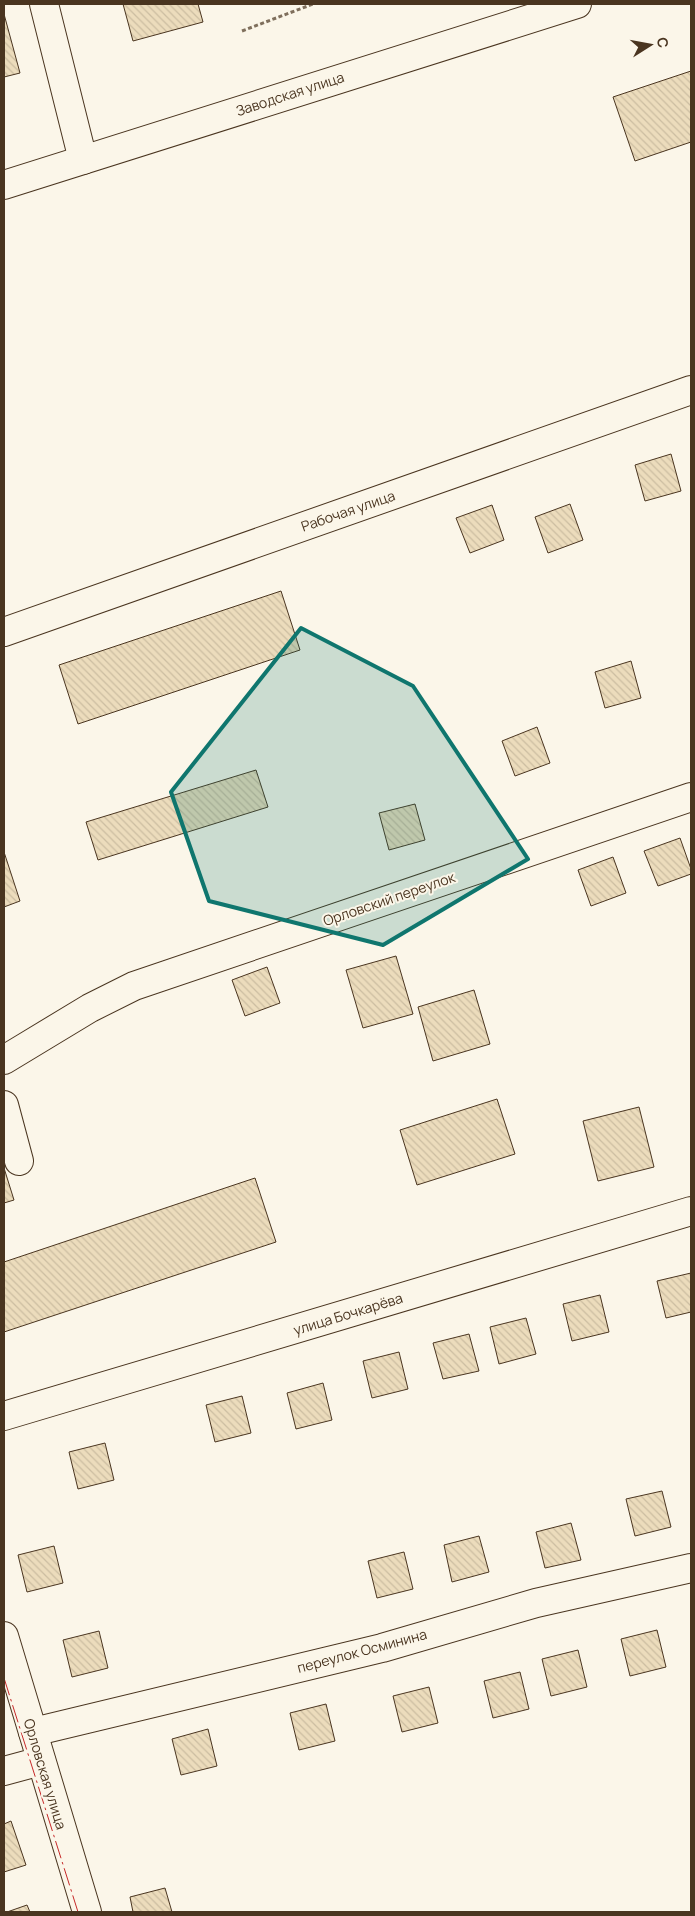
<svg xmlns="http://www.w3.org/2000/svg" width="695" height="1916" font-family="Manrope,sans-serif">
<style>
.building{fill:url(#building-back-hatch);stroke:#4a3520}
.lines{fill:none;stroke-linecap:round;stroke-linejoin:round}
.minor-casing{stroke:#4a3520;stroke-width:30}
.path{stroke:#7f6f5c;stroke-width:3;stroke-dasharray:4 2.5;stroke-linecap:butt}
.minor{stroke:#fbf6e9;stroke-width:28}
.power{stroke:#c62828;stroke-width:1;stroke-dasharray:18 4 2.5 4;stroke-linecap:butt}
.marked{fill:#0f766e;fill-opacity:0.2;stroke:#0f766e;stroke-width:4;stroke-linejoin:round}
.labels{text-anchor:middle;stroke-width:4;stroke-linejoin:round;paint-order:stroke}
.street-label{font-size:14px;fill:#4a3520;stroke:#fbf6e9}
</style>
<defs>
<pattern id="building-back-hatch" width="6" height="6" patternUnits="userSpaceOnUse" patternTransform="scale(1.25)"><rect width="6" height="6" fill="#ecdcbc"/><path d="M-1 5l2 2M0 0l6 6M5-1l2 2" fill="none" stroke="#ccbda1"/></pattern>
</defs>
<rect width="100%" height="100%" fill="#fbf6e9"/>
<!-- building -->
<g class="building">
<path d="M123,4H198L203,22L133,41Z"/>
<path d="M4,14L20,73L4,77Z"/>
<path d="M691,71V142L635,161L613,97Z"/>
<path d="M671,454L681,491L645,501L635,465Z"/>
<path d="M570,504L583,540L548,553L535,517Z"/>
<path d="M492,505L504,540L470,553L456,518Z"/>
<path d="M281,591L300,650L78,724L59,665Z"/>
<path d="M631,661L641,698L605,708L595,672Z"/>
<path d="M537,727L550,763L515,776L502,741Z"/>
<path d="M256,770L268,807L98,860L86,822Z"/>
<path d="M415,804L425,840L389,850L379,813Z"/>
<path d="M680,838L691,869V874L658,886L644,851Z"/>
<path d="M4,852L20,901L4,907Z"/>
<path d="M613,857L626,893L591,906L578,870Z"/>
<path d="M396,956L413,1014L363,1028L346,970Z"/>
<path d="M267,967L280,1003L245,1016L232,980Z"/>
<path d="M474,990L490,1044L433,1061L418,1007Z"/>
<path d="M497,1099L515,1154L417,1185L400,1130Z"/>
<path d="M639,1107L654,1167L598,1181L583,1121Z"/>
<path d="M4,1168L14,1200L4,1203Z"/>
<path d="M255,1178L276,1242L4,1332V1262Z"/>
<path d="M691,1273V1312L666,1318L657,1281Z"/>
<path d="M600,1295L609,1332L572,1341L563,1304Z"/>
<path d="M526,1318L536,1354L499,1364L490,1327Z"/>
<path d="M469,1334L479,1371L443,1379L433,1343Z"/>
<path d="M399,1352L408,1389L372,1398L363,1361Z"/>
<path d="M323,1383L332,1420L296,1429L287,1393Z"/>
<path d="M242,1396L251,1433L215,1442L206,1405Z"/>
<path d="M105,1443L114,1480L78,1489L69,1452Z"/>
<path d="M662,1491L671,1527L635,1536L626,1499Z"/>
<path d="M571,1523L581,1560L545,1568L536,1532Z"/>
<path d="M479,1536L489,1572L452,1582L444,1545Z"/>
<path d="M54,1546L63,1583L27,1592L18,1555Z"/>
<path d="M404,1552L413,1589L377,1598L368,1561Z"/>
<path d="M657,1630L666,1667L630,1676L621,1639Z"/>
<path d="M99,1631L108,1668L72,1677L63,1640Z"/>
<path d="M578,1650L587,1687L551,1696L542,1659Z"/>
<path d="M520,1672L529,1709L493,1718L484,1681Z"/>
<path d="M429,1687L438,1723L402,1732L393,1696Z"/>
<path d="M326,1704L335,1741L299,1750L290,1713Z"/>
<path d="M208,1729L217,1766L181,1775L172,1739Z"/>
<path d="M11,1821L26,1865L4,1872V1824Z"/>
<path d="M165,1888L172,1912H133L130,1897Z"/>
<path d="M27,1905L30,1912H7Z"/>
</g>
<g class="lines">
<defs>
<g id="minor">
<path d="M44,4L83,160"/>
<path d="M4,185L577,4"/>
<path d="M4,632L691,390"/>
<path d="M4,1060L90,1008L134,986L691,797"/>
<path d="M4,1105L19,1161"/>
<path d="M4,1416L691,1211"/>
<path d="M4,1636L87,1912"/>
<path d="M33,1732L382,1648L536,1603L691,1568"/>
<path d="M4,1771L41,1761"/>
</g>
</defs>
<!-- minor casing -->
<use href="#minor" class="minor-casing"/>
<!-- path -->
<path class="path" d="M242,31L313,4"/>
<!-- minor -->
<use href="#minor" class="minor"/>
<!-- power -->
<path class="power" d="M4,1678L78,1912"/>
</g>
<!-- marked area -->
<path class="marked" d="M301,628L413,686L528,859L383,945L209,901L171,792Z"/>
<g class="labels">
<!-- street labels -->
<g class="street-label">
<text transform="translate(290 94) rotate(-18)" y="5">Заводская улица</text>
<text transform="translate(348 511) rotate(-19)" y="5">Рабочая улица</text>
<text transform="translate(389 899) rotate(-19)" y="5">Орловский переулок</text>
<text transform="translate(348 1314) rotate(-17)" y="5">улица Бочкарёва</text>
<text transform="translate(362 1651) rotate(-15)" y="5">переулок Осминина</text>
<text transform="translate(45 1774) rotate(73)" y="5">Орловская улица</text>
</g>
</g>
<!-- border -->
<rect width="695" height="1916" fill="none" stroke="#4a3520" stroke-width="10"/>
<!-- north arrow -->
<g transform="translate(650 45) rotate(79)" stroke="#fbf6e9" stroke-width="4" paint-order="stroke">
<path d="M0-4L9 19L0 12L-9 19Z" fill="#4a3520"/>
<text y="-8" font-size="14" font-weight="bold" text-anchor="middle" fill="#4a3520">С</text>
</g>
</svg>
